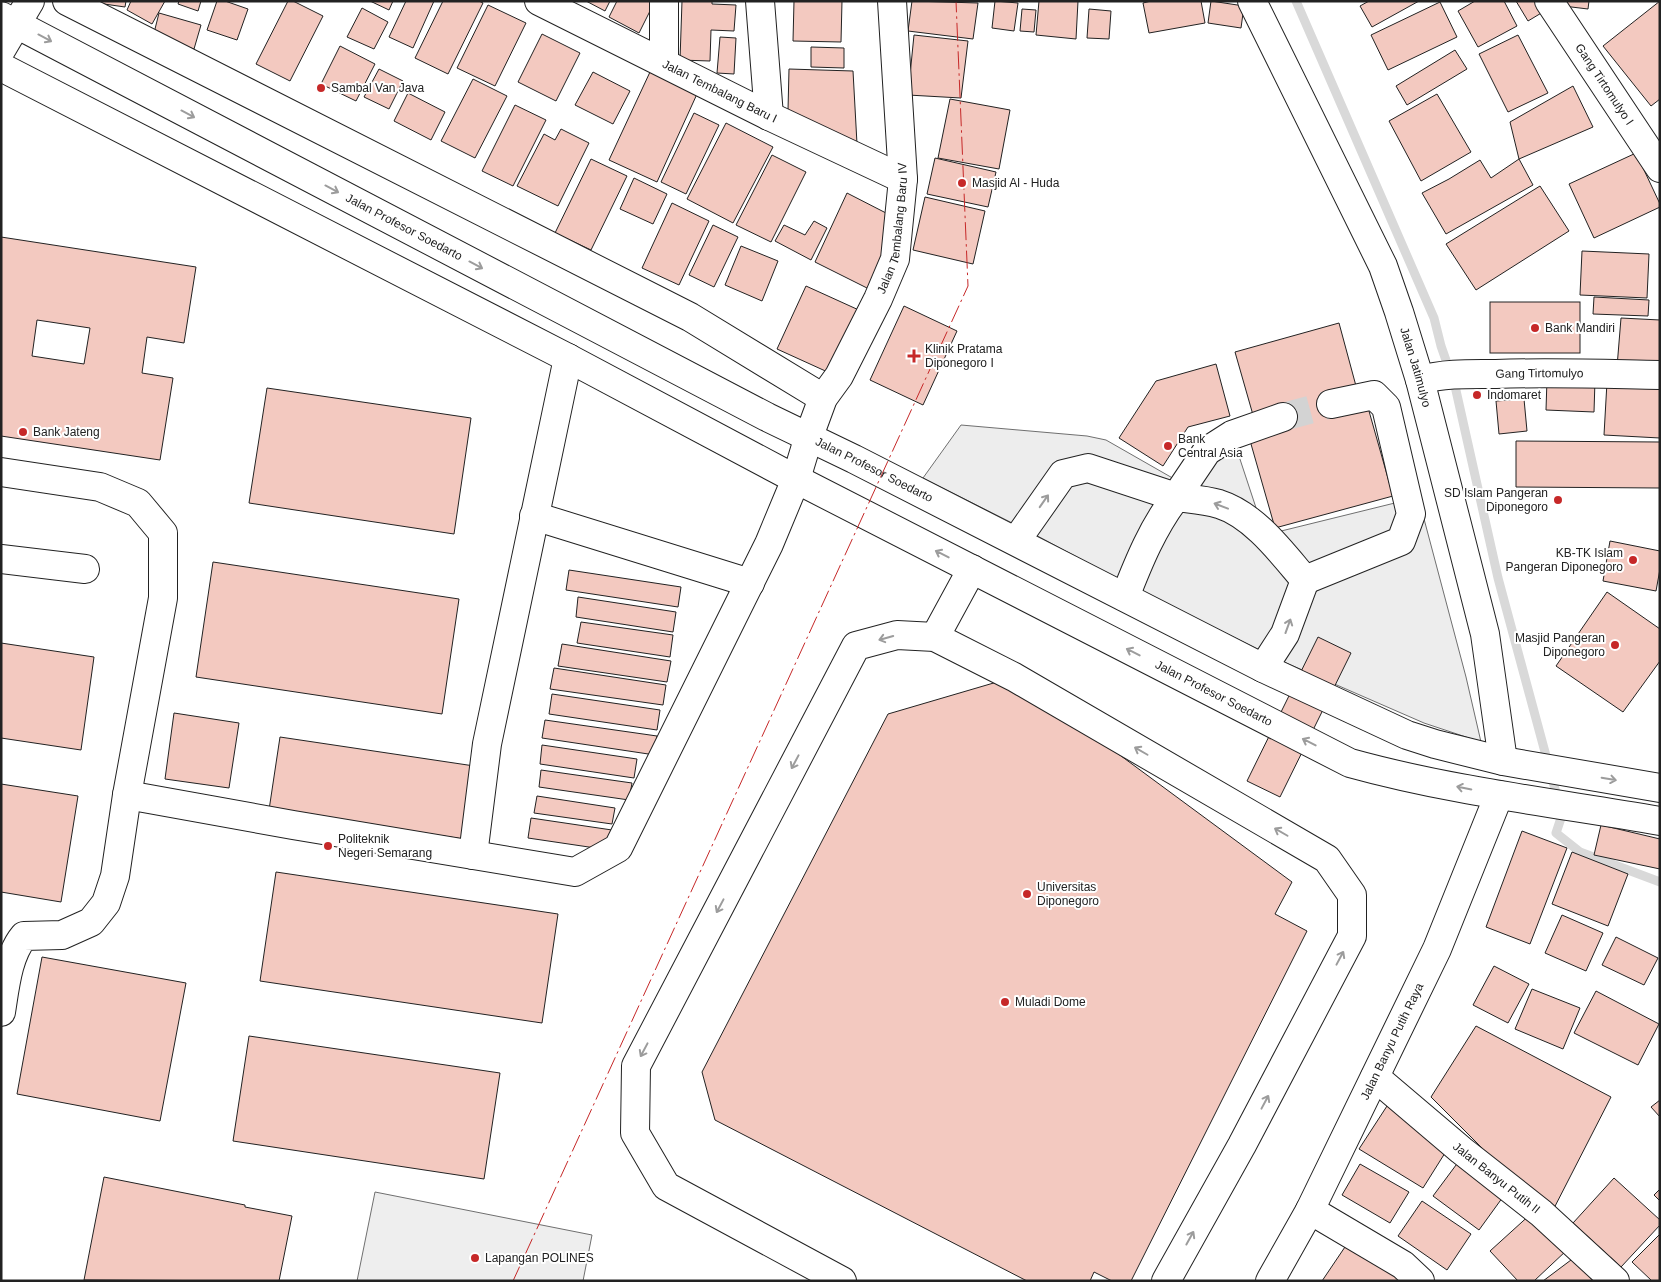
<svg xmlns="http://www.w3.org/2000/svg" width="1661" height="1282" font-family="Arial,sans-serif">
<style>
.green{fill:#eee;stroke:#6f6f6f}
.parking{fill:#ededed;stroke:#6f6f6f}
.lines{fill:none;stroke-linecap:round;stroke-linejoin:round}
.stream{stroke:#d9d9d9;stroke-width:9}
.building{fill:#f3c9c0;stroke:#222;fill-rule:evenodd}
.minor-tunnel{stroke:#d3d3d3;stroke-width:28;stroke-dasharray:28 14;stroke-linecap:butt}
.minor-casing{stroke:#222;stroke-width:30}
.major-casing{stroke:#222;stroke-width:30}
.minor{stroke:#fff;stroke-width:28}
.major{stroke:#fff;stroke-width:28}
.power{stroke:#c62828;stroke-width:1;stroke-dasharray:18 4 2.5 4;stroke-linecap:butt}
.oneway{stroke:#9c9c9c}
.poi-dot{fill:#c62828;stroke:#fff;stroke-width:2}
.labels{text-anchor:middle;stroke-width:4;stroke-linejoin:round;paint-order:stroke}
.street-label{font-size:12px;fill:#222;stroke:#fff}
.poi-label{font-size:12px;fill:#222;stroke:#fff;text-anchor:start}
</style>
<rect width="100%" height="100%" fill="#fff"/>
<!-- green -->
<path class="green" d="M375,1192L592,1235L583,1281H357Z"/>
<!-- parking -->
<path class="parking" d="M961,425L1087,436L1106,440L1176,480L1232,435L1265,535L1407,500H1419L1466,677L1481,742L1424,723L1284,662L1129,585L1032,533L923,478Z"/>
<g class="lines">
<!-- stream -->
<path class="stream" d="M1296,1L1434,318L1441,346L1455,386L1498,578L1562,815L1556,833L1580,852L1660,882"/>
</g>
<!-- building -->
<g class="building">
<path d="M98,1H126L125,7L97,3Z"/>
<path d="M131,1H165L152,24L127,10Z"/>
<path d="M179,1H201L198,11L178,4Z"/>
<path d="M217,1H225L248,9L237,40L207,30Z"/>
<path d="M288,1H293L323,16L290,81L256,64Z"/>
<path d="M370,1H393L389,10Z"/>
<path d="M406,1H434L413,48L389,37Z"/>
<path d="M443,1H479L483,3L448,74L415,58Z"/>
<path d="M586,1H610L605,11Z"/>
<path d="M617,1H655L639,33L609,17Z"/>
<path d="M682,1H712V4L736,5L734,31L711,30L710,61L680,60Z"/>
<path d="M794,1H842L841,42L793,41Z"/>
<path d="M912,1L978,3L973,39L908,31Z"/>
<path d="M995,1L1018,3L1014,31L992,28Z"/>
<path d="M1039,1H1078L1076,39L1036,35Z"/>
<path d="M1151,1H1201L1205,23L1149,33L1143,3Z"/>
<path d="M1211,1L1244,6L1241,28L1208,23Z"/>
<path d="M1369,1H1419L1372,27L1360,6Z"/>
<path d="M1475,1H1504L1517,26L1478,47L1458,11Z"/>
<path d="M1516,1H1537L1543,12L1528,21Z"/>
<path d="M1555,1H1589L1588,9L1555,5Z"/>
<path d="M1660,1V99L1651,106L1603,46Z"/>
<path d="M1440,2L1457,37L1388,70L1371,35Z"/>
<path d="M488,5L526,23L495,86L457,68Z"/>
<path d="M362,8L388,22L374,49L347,37Z"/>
<path d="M1022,9L1036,10L1034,32L1020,31Z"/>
<path d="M1089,9L1111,11L1109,39L1087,38Z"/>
<path d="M159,13L201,25L194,49L153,37Z"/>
<path d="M542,34L580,53L556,101L518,82Z"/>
<path d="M914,35L968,41L961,98L908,95Z"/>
<path d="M1518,35L1548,93L1508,112L1479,54Z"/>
<path d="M720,37L736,38L734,74L717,73Z"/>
<path d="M340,46L375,64L356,101L321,84Z"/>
<path d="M811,47L844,48V68L811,67Z"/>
<path d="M1455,50L1467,69L1407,105L1396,86Z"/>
<path d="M379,69L403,81L389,109L364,97Z"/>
<path d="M789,69L853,71L857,144L788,110Z"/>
<path d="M593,72L630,91L613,124L575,105Z"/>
<path d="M650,72L697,94L657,182L609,160Z"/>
<path d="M473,79L507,96L475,158L441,141Z"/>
<path d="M1573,86L1593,127L1519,159L1510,122Z"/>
<path d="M408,93L445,112L431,140L394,121Z"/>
<path d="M1437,94L1471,152L1421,181L1389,121Z"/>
<path d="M950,99L1010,110L999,169L938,158Z"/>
<path d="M515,105L546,120L513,186L482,171Z"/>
<path d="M694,113L719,125L686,194L661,182Z"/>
<path d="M726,123L773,147L733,223L687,199Z"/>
<path d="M561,129L589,143L558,206L517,186L544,134L555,140Z"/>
<path d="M1636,153L1660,204V207L1594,238L1569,184Z"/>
<path d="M772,155L806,172L771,242L736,225Z"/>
<path d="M935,158L996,172L988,207L927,194Z"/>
<path d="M591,159L627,176L591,250L555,233Z"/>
<path d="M1519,159L1533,185L1446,234L1422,193L1449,179L1480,160L1491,178Z"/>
<path d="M634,178L667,194L653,224L620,209Z"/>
<path d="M1540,186L1569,231L1476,290L1446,244Z"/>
<path d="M847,193L886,213V258L873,291L815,262Z"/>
<path d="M925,197L985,211L973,264L913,250Z"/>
<path d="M672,203L709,221L679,285L642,268Z"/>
<path d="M814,221L827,228L811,260L775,241L784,225L805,235Z"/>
<path d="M713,225L738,237L714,287L689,275Z"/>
<path d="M1,237L196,267L184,343L147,337L142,373L173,378L160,460L1,436ZM37,320L90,328L84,364L32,356Z"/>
<path d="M741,246L778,261L762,301L725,285Z"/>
<path d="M1582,251L1649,254L1647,298L1580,295Z"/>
<path d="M806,286L861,311L832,374L777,349Z"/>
<path d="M1594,297L1649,300L1648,316L1593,314Z"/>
<rect x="1490" y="302" width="90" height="51"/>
<path d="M904,306L957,331L923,405L870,380Z"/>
<path d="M1621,318L1660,320V370L1617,367Z"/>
<path d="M1339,323L1356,386L1367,404L1393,496L1275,528L1249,437L1253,415L1235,352Z"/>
<path d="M1216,364L1230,416L1188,427L1163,466L1119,438L1156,381Z"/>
<path d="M1547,379L1595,380L1594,412L1546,410Z"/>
<path d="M1607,382L1660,384V438L1604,435Z"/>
<path d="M267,388L471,418L454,534L249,503Z"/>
<path d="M1524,399L1527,431L1499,434L1496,401Z"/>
<path d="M1516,441L1660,442V488L1516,487Z"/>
<path d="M1610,541L1660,551V569L1656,591L1603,581Z"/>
<path d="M213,562L459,599L442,714L196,677Z"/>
<path d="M569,570L681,587L678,607L566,590Z"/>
<path d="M1607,592L1660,629V661L1623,712L1556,666Z"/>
<path d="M578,597L676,612L673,632L576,617Z"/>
<path d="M581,622L673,635L670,657L577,643Z"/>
<path d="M1318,637L1351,653L1280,797L1247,781Z"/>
<path d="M1,643L94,657L81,750L1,738Z"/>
<path d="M562,644L671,661L667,682L558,666Z"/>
<path d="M554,668L666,685L663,705L550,689Z"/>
<path d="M1014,677L1292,882L1275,914L1307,931L1131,1281H1112L1094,1272L1090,1281H1027L715,1120L702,1072L888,714Z"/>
<path d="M552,694L660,710L657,730L549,714Z"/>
<path d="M174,713L239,723L229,788L165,779Z"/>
<path d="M545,720L657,736L655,755L542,738Z"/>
<path d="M280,737L481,767L470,840L269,810Z"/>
<path d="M542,745L637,759L634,778L540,764Z"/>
<path d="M541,770L632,783L629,800L539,787Z"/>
<path d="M1,784L78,796L61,902L1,892Z"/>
<path d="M537,796L615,808L612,824L534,813Z"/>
<path d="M531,818L612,830L609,850L528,838Z"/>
<path d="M1601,825L1660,839V869L1594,855Z"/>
<path d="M1522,831L1567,848L1530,944L1486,927Z"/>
<path d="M1572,852L1628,874L1608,926L1552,904Z"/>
<path d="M276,872L558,914L542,1023L260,981Z"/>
<path d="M1562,915L1603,933L1586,971L1545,953Z"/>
<path d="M1616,937L1658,958L1644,985L1602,965Z"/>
<path d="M42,957L186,983L160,1121L17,1094Z"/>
<path d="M1494,966L1529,984L1508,1023L1473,1005Z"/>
<path d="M1532,989L1580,1008L1563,1049L1515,1029Z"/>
<path d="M1596,991L1659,1024L1638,1065L1574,1033Z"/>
<path d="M1476,1026L1611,1097L1550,1216L1431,1097Z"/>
<path d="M249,1036L500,1073L484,1179L233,1141Z"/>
<path d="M1660,1100V1117L1651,1107Z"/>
<path d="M1387,1106L1450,1145L1423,1188L1359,1149Z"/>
<path d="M1462,1157L1508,1190L1479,1230L1433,1196Z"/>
<path d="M1360,1164L1409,1192L1390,1223L1342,1195Z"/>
<path d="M104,1177L245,1205V1207L292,1216L279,1281L84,1280Z"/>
<path d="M1614,1178L1660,1220V1225L1621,1267L1573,1223Z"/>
<path d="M1660,1189V1201L1654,1195Z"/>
<path d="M1422,1201L1471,1234L1447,1270L1398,1236Z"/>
<path d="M1533,1212L1567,1250L1534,1281H1518L1490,1251Z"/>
<path d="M1660,1234V1281H1652L1632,1262Z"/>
<path d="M1349,1241L1410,1281H1322Z"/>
<path d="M1575,1257L1593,1281H1543Z"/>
</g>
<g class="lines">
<!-- minor-tunnel -->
<path class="minor-tunnel" d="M1283,417L1331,404"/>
<defs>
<g id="minor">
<path d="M67,1L690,317L823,398"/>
<path id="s1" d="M539,1L769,116L903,179"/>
<path d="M664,1V62"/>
<path d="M760,1L769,116"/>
<path id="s2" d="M1252,1L1383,266L1399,312L1420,380L1485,634L1503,761"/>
<path id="s3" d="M1549,1L1660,168"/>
<path d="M1,50L30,1"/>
<path id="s4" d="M1420,380C1444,373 1471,374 1496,374C1550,372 1605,374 1660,375"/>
<path d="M1,472L100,487L138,503L163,533V598L127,795L115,876L106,903L91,922L62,935L24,936C8,955 5,987 1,1012"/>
<path d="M534,516L750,583"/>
<path d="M1016,541L1063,474L1088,468L1176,497L1207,451L1232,435L1283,417"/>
<path d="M1,559L85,569"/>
<path d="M1305,580L1401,541L1411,514L1386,407L1374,395L1331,404"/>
<path d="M1125,597C1139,561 1153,527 1176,497C1190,499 1205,500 1219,504C1254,515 1282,553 1305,580L1285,634L1263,668"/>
<path d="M935,637L972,569"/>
<path id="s5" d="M127,795L293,825L575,872L618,848L769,544L796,479L809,436L823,398L839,376L878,299L895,259L903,179L892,1"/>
<path d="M473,855L487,744L568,358"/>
<path id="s6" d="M1375,1077L1461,1150L1541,1213L1615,1281"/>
<path d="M1310,1210L1403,1265L1420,1281"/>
<path d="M842,1281L666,1186L635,1133L636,1066L856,646L897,635L935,637L1014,677L1327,859L1352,895V936L1242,1145L1166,1281"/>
<path id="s7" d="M1270,1281L1310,1210L1437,949L1499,795"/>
</g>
<g id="major">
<path id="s8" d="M1,16L767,417L854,459L1263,668L1407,735L1435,744L1503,761L1660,788"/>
<path id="s9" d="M1,67L568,358L788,475L1350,763C1451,791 1556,803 1660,821"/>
</g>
</defs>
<!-- minor casing -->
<use href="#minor" class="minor-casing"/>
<!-- major casing -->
<use href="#major" class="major-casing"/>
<!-- minor -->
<use href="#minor" class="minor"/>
<!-- major -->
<use href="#major" class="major"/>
<!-- power -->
<path class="power" d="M513,1281L968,286L956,1"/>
</g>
<!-- one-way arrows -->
<defs><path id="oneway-shaft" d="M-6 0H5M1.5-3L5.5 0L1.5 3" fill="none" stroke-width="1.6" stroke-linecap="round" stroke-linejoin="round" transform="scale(1.25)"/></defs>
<g class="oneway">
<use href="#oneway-shaft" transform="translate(45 38) rotate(28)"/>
<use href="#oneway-shaft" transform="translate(188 114) rotate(28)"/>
<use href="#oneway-shaft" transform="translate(332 189) rotate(28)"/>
<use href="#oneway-shaft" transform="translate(476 265) rotate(28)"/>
<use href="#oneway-shaft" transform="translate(1044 501) rotate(-55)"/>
<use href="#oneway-shaft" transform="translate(1221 506) rotate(-159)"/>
<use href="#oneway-shaft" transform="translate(942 554) rotate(-153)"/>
<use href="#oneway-shaft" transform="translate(1288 626) rotate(-70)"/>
<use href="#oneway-shaft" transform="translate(886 638) rotate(164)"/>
<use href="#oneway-shaft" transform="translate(1133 652) rotate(-153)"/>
<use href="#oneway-shaft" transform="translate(1309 742) rotate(-153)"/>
<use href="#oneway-shaft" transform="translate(1141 751) rotate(-150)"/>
<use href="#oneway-shaft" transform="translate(795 762) rotate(118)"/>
<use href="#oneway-shaft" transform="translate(1609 779) rotate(10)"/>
<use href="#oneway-shaft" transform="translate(1464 788) rotate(-169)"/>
<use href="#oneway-shaft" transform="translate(1281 832) rotate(-150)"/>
<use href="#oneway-shaft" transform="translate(720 906) rotate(118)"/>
<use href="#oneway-shaft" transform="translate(1340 958) rotate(-62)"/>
<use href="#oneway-shaft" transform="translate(644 1050) rotate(118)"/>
<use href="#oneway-shaft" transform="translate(1265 1102) rotate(-62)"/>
<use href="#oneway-shaft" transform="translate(1190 1238) rotate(-61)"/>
</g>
<!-- markers -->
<g class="poi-dot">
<circle cx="321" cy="88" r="5"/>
<circle cx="962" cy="183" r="5"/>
<circle cx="1535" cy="328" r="5"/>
<path d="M911.5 348.5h5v5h5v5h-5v5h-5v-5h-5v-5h5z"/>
<circle cx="1477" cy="395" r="5"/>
<circle cx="23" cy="432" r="5"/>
<circle cx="1168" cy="446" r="5"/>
<circle cx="1558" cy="500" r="5"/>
<circle cx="1633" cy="560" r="5"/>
<circle cx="1615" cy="645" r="5"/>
<circle cx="328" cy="846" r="5"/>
<circle cx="1027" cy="894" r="5"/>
<circle cx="1005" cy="1002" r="5"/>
<circle cx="475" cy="1258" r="5"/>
</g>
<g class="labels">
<!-- street labels -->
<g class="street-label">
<text dy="4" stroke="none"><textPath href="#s3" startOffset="100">Gang Tirtomulyo I</textPath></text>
<text dy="4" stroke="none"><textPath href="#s1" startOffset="202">Jalan Tembalang Baru I</textPath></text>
<text dy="4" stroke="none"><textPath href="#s8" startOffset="455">Jalan Profesor Soedarto</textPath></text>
<text dy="4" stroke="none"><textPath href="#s5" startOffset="1186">Jalan Tembalang Baru IV</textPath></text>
<text dy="4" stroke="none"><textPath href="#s2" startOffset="402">Jalan Jatimulyo</textPath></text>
<text dy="4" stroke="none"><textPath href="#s4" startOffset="120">Gang Tirtomulyo</textPath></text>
<text dy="4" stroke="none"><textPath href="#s8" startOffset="984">Jalan Profesor Soedarto</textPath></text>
<text dy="4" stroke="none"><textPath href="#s9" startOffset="1365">Jalan Profesor Soedarto</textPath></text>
<text dy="4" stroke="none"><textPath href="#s7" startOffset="269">Jalan Banyu Putih Raya</textPath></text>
<text dy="4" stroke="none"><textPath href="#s6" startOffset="158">Jalan Banyu Putih II</textPath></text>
</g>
<!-- poi labels -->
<g class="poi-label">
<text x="331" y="92">Sambal Van Java</text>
<text x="972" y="187">Masjid Al - Huda</text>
<text x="1545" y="332">Bank Mandiri</text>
<text x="925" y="353">Klinik Pratama<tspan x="925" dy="14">Diponegoro I</tspan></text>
<text x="1487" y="399">Indomaret</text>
<text x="33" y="436">Bank Jateng</text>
<text x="1178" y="443">Bank<tspan x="1178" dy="14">Central Asia</tspan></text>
<text x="1548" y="497" text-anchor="end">SD Islam Pangeran<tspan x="1548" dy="14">Diponegoro</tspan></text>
<text x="1623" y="557" text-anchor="end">KB-TK Islam<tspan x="1623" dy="14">Pangeran Diponegoro</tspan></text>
<text x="1605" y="642" text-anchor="end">Masjid Pangeran<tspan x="1605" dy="14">Diponegoro</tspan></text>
<text x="338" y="843">Politeknik<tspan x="338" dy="14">Negeri Semarang</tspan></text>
<text x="1037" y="891">Universitas<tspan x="1037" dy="14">Diponegoro</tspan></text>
<text x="1015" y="1006">Muladi Dome</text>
<text x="485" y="1262">Lapangan POLINES</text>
</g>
</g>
<!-- border -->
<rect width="1661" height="1282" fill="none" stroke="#222222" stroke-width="5"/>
</svg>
